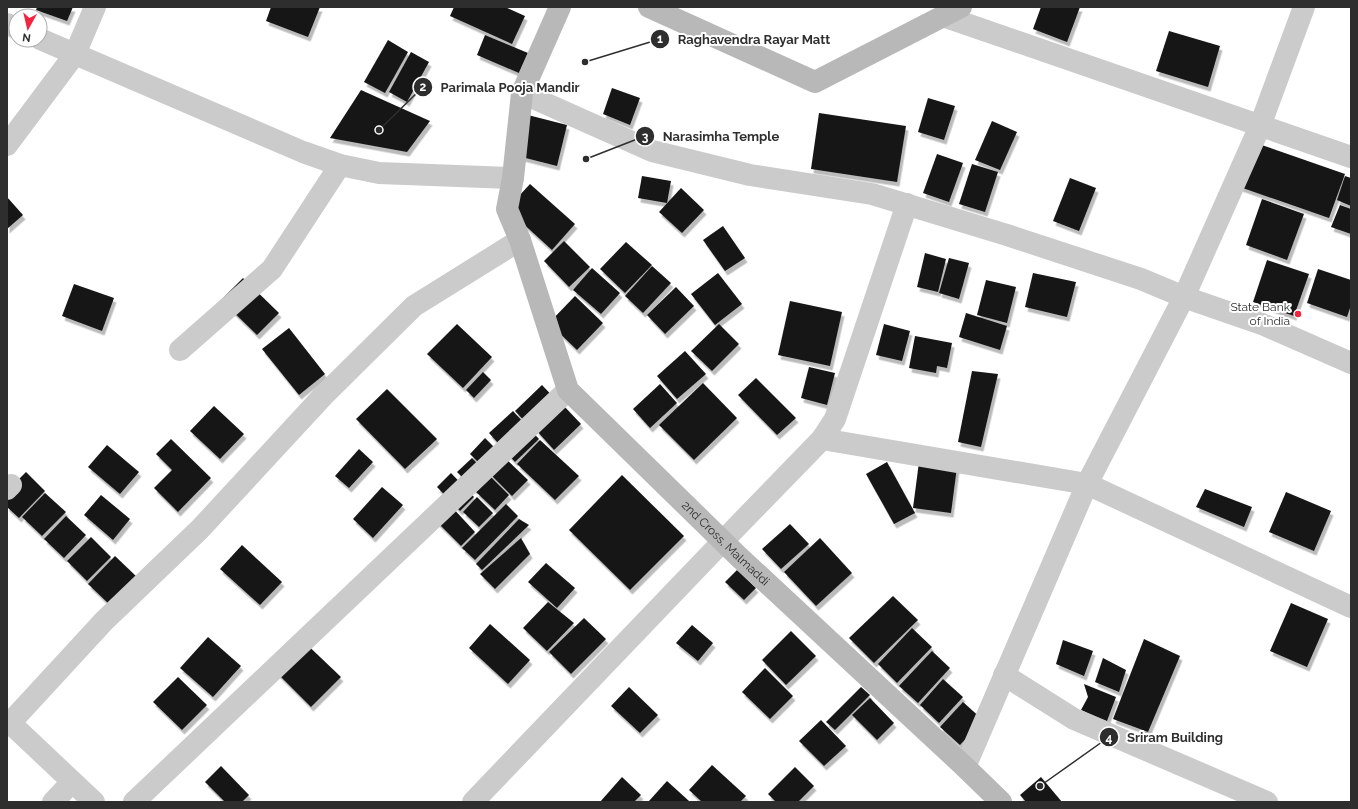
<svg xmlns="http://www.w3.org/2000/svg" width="1358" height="809" font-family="Raleway,sans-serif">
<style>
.building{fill:#151515;filter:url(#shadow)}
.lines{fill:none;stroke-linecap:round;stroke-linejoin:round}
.street{stroke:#cbcbcb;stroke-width:22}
.secondary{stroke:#b8b8b8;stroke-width:22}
.poi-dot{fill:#f22440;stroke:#fff;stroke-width:1.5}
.labels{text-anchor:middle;stroke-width:4;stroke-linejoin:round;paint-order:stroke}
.poi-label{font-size:12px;fill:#2e2e2e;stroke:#fff;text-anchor:end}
.street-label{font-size:12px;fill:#2e2e2e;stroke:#fff}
.leader{fill:none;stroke:#2e2e2e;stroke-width:1.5}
.callout-dot{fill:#2e2e2e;stroke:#fff;stroke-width:1.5}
.mark-label{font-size:12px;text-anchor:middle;font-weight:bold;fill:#fff}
.callout-label{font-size:13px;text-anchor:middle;font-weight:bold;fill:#2e2e2e;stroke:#fff;stroke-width:4;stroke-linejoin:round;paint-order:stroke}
</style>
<defs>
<filter id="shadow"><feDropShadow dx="2.5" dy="4.5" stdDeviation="0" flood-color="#0004"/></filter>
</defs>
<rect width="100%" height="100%" fill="#fff"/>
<!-- building -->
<g class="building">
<path d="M37,7H73L67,21L36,10Z"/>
<path d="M271,7H320L308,37L266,21Z"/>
<path d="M454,7H505L525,16L512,44L450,16Z"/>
<path d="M1041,7H1080L1067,42L1033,29Z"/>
<path d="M1169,31L1220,46L1208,87L1156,71Z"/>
<path d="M485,35L528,53L519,73L477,55Z"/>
<path d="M388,40L408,52L385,93L364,82Z"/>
<path d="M411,52L429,62L407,102L389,92Z"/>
<path d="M612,88L640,98L630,125L603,114Z"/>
<path d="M361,90L430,121L407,152L330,138Z"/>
<path d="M928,98L955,106L944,140L918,132Z"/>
<path d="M520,113L567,125L557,166L510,154Z"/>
<path d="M819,113L906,126L897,182L811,169Z"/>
<path d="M992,121L1017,132L1000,170L975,160Z"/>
<path d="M1253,142L1345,174L1329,218L1237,186Z"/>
<path d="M937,154L963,163L949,202L923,193Z"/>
<path d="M972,164L998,172L985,212L959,204Z"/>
<path d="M642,176L671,181L667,203L638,198Z"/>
<path d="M1345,176L1351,178V206L1337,200Z"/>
<path d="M1070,178L1096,188L1079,231L1053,221Z"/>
<path d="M530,184L575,224L552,250L507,209Z"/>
<path d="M681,188L704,210L682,233L659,212Z"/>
<path d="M7,197L23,215L7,229Z"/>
<path d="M1262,199L1304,214L1287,260L1246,245Z"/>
<path d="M1340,205L1351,209V234L1331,227Z"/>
<path d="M723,226L745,258L725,271L703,240Z"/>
<path d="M564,241L590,267L569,287L544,261Z"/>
<path d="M626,242L652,265L625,293L600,269Z"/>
<path d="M925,253L946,259L938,292L917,287Z"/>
<path d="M949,258L969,263L959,299L939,293Z"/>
<path d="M1267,260L1309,274L1294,316L1253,302Z"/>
<path d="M652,266L671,283L643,313L625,296Z"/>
<path d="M592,268L620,293L601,314L573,290Z"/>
<path d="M1318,269L1351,280V305L1347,317L1307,303Z"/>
<path d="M718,273L742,304L715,325L691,294Z"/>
<path d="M1033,273L1076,282L1067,317L1025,307Z"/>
<path d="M243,278L279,313L257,335L221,300Z"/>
<path d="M986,280L1016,287L1007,323L977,315Z"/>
<path d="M74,284L114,298L102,331L62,316Z"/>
<path d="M676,287L694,306L665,334L647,315Z"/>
<path d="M575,296L603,323L577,350L549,323Z"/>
<path d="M790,301L842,312L830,366L778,355Z"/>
<path d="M966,313L1007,326L1000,350L959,337Z"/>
<path d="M457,324L492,357L463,388L427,354Z"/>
<path d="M719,324L739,344L712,371L691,351Z"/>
<path d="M884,324L910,331L902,361L876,355Z"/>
<path d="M289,328L325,374L299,395L262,349Z"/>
<path d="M915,336L952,343L947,368L937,366L936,373L909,368Z"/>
<path d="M685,351L706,374L677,399L657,376Z"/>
<path d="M809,367L835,373L827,405L801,398Z"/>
<path d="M972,371L998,374L981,447L958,442Z"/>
<path d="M483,372L491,380L474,398L466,390Z"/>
<path d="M756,378L796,418L777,435L738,395Z"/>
<path d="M703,383L737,418L694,460L659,425Z"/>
<path d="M660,384L677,403L650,428L633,409Z"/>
<path d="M542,385L560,404L533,430L515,411Z"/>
<path d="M387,389L437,439L405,469L356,419Z"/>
<path d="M563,405L581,424L554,450L536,430Z"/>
<path d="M214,406L244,434L220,459L190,431Z"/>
<path d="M513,411L539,439L515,462L489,433Z"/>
<path d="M485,438L499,452L484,468L470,454Z"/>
<path d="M171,439L211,478L178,512L154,488L172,470L156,454Z"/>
<path d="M540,440L579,476L555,500L517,464Z"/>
<path d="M107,445L139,472L120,494L88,467Z"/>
<path d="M359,449L373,462L349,488L335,476Z"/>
<path d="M501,454L528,480L512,496L485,469Z"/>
<path d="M472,458L490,476L475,490L457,472Z"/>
<path d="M887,462L915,513L894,524L866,474Z"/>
<path d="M919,462L957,467L951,513L913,508Z"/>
<path d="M26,472L45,491L19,518L7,507V491Z"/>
<path d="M451,473L474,497L460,511L437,487Z"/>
<path d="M622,475L684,536L630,590L569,530Z"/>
<path d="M491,477L509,495L495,510L476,492Z"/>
<path d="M382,487L403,505L373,538L353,519Z"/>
<path d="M1205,489L1252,507L1244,527L1196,507Z"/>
<path d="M1286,492L1331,511L1314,551L1269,532Z"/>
<path d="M45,493L66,512L42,536L22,517Z"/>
<path d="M101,495L130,519L113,540L84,515Z"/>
<path d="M477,497L493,513L479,527L463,512Z"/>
<path d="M506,504L518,516L475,560L462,548Z"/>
<path d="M451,506L475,532L461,546L436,521Z"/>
<path d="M66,516L86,535L64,558L44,539Z"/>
<path d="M519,519L529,525L482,570L476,564Z"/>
<path d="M790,524L809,544L781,569L762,549Z"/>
<path d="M91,537L111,557L87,581L67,561Z"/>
<path d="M521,538L530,554L495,589L480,574Z"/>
<path d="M820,538L852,573L816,606L784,572Z"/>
<path d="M242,545L282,582L260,605L220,569Z"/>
<path d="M115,556L137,577L110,605L88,584Z"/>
<path d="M546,563L575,588L557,608L528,582Z"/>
<path d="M737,570L756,588L744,600L725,582Z"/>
<path d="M893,596L918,620L874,663L849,638Z"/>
<path d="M548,602L574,623L547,651L523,628Z"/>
<path d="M1291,603L1328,619L1307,667L1270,651Z"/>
<path d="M584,618L606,639L571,674L549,652Z"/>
<path d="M490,624L530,660L508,684L469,648Z"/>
<path d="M692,625L713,643L698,661L676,643Z"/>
<path d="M912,628L932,647L897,683L878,664Z"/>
<path d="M791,631L816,656L786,685L762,660Z"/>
<path d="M298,636L341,677L311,707L269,665Z"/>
<path d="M208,637L241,666L213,697L180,668Z"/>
<path d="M1144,639L1180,656L1148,732L1113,719Z"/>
<path d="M1063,640L1093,651L1084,676L1056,664Z"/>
<path d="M932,651L950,668L918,703L899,686Z"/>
<path d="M1103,658L1126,670L1119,692L1095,682Z"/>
<path d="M765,668L793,696L770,719L742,692Z"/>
<path d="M178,677L207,705L182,730L153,702Z"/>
<path d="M943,679L963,697L939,723L920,705Z"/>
<path d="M1084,684L1116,697L1107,721L1081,710L1088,697Z"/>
<path d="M629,687L658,715L640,733L611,706Z"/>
<path d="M861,687L870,695L835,730L826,722Z"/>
<path d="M870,698L894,723L877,740L852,715Z"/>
<path d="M963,702L983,720L960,745L940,727Z"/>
<path d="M821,720L846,746L824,766L799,741Z"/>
<path d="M712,765L746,796L740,802H702L689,790Z"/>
<path d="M221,766L249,795L242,802H225L205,782Z"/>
<path d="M795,767L814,786L798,802H776L768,794Z"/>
<path d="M622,777L641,795L634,802H600Z"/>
<path d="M1041,777L1062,802H1026L1020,795Z"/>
<path d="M667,781L689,801L688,802L649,801Z"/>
</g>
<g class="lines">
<!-- street -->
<g class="street">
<path d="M943,16L1351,157"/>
<path d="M7,24L16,28"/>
<path d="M40,39L303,152L340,165L379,173L513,178"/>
<path d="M522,93L652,151L750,175L872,194L1007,235L1141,279L1184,297L1262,324L1351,363"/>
<path d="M7,145L75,54L95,7"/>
<path d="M180,350L272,269L340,165"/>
<path d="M822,439L1087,484L1351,607"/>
<path d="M7,489L11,485"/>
<path d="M1004,675L1074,719L1267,802"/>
<path d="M7,720L94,802"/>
<path d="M10,723L104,621L200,529L323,396L414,306L520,240"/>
<path d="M965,767L1087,484L1184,297L1260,126L1304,7"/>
<path d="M53,802L72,782"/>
<path d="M134,802L568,390"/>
<path d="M473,802L723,541L822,439L835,419L907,204"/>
</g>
<!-- secondary -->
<g class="secondary">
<path id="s1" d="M560,7L522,93L513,178L507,209L520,240L568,390L738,556L965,767L1001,802"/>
<path d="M649,7L815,82L961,7"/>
</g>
</g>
<!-- markers -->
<circle class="poi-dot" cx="1298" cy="314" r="4"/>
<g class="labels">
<!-- poi labels -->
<g class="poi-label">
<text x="1290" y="311">State Bank<tspan x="1290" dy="14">of India</tspan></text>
</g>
<!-- street labels -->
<g class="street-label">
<text dy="4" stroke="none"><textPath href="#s1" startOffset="622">2nd Cross, Malmaddi</textPath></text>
</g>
</g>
<!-- callouts -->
<path class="leader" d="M585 62L660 39M379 130L423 87M586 159L645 136M1040 786L1109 737"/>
<g class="callout-dot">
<circle cx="585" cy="62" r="4"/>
<circle cx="379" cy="130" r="4"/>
<circle cx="586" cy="159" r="4"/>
<circle cx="1040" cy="786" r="4"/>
<circle cx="660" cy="39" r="10"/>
<circle cx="423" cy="87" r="10"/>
<circle cx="645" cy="136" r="10"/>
<circle cx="1109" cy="737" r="10"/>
</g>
<g class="mark-label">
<text x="660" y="43">1</text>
<text x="423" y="91">2</text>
<text x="645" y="141">3</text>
<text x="1109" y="742">4</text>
</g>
<g class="callout-label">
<text x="754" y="44">Raghavendra Rayar Matt</text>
<text x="510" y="92">Parimala Pooja Mandir</text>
<text x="721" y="141">Narasimha Temple</text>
<text x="1175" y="742">Sriram Building</text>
</g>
<!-- border -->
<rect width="1358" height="809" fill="none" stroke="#2e2e2e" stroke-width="16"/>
<!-- north arrow -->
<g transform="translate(28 28) rotate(188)"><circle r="19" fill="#ffffff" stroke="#ababab"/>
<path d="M0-3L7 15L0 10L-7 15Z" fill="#f22440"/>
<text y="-6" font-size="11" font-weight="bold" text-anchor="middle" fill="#2e2e2e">N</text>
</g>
</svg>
